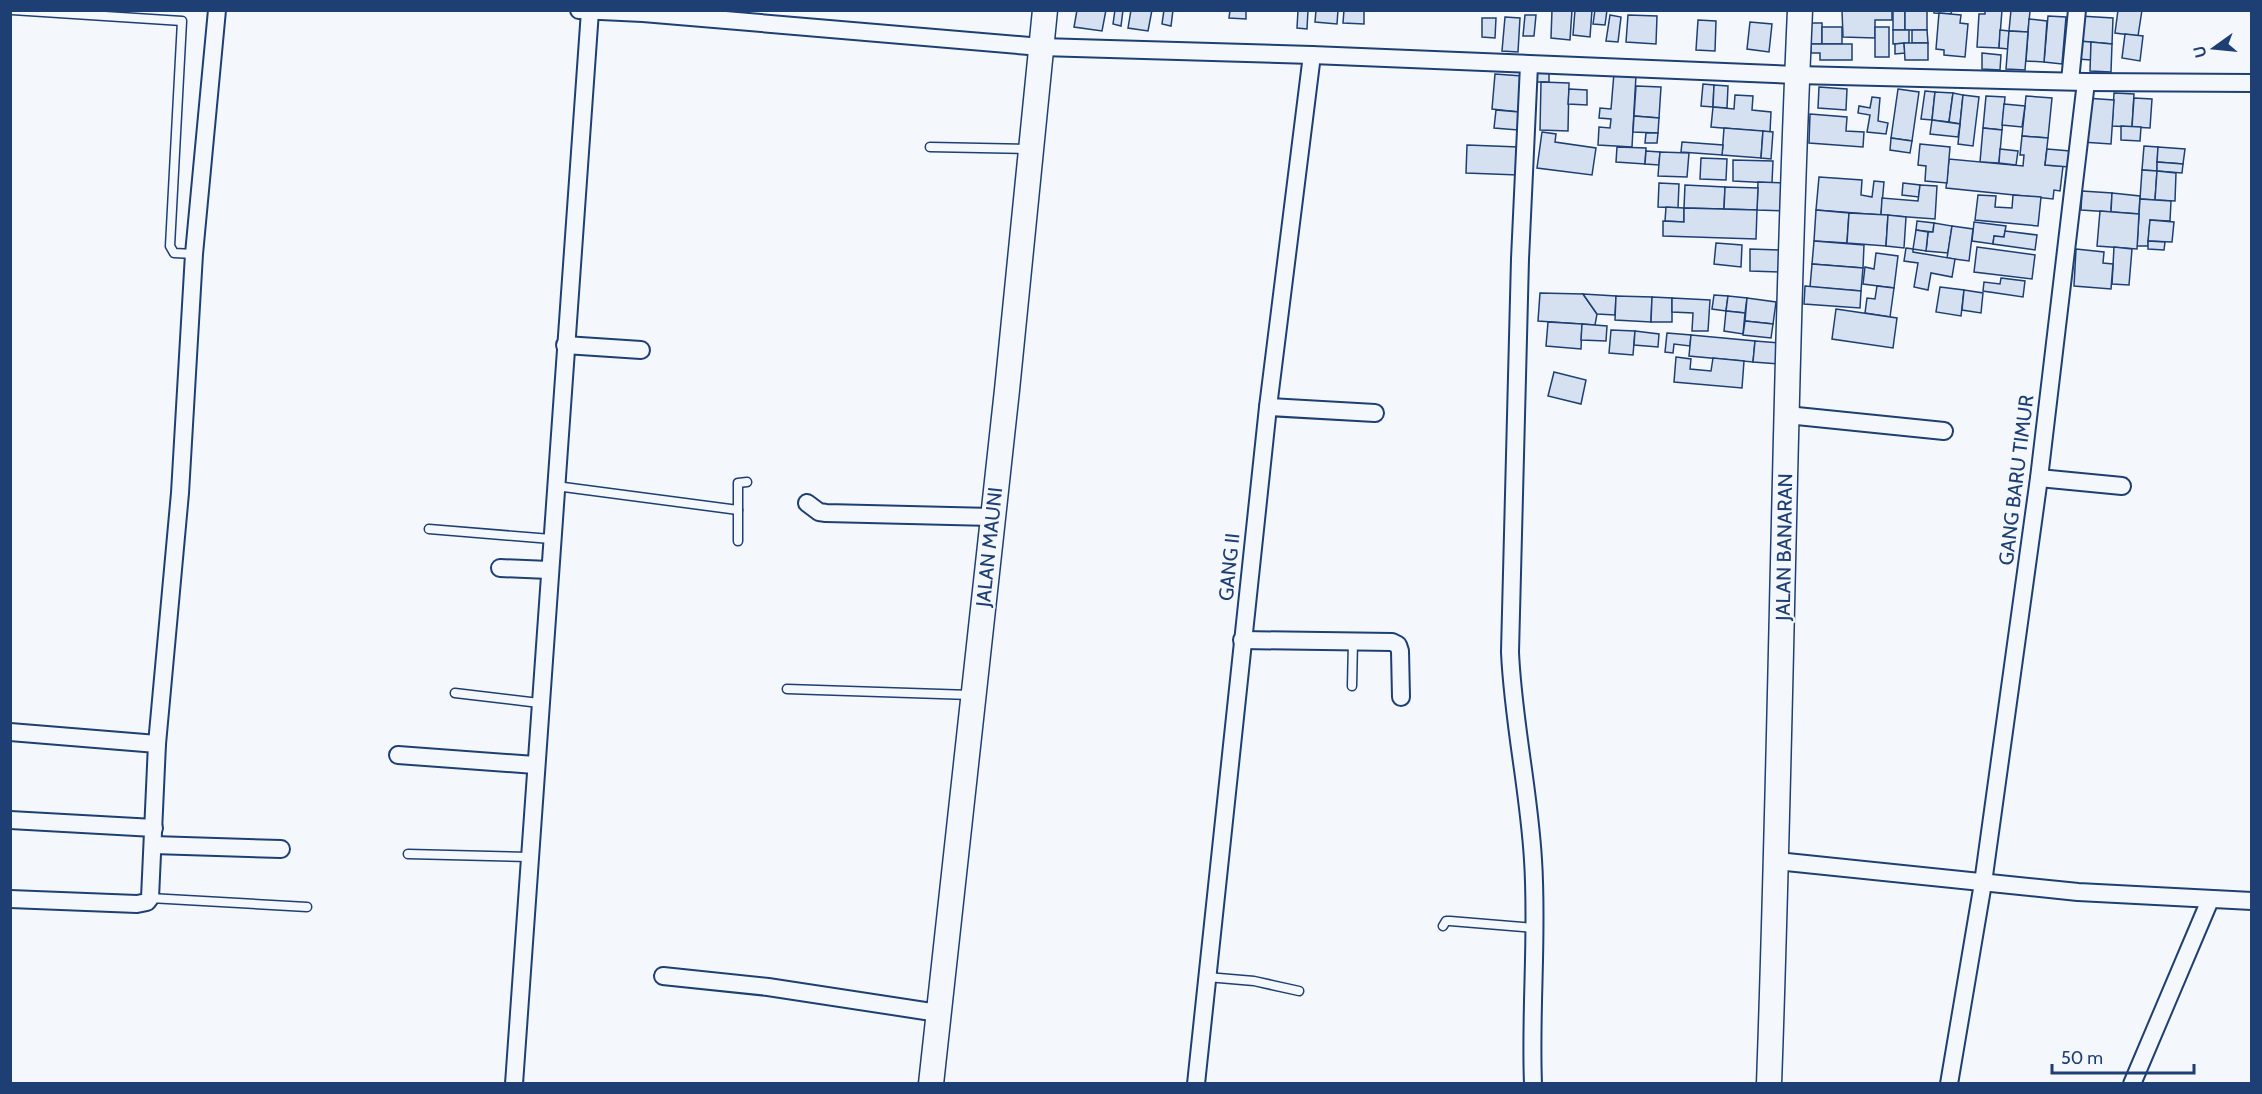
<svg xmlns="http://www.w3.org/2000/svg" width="2262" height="1094" font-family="Cabin,sans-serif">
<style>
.building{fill:#d5e0f0;stroke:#1d3f73;stroke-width:1.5}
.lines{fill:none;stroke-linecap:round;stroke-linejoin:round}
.lane-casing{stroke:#1d3f73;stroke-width:11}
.street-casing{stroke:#1d3f73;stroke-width:20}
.secondary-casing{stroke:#1d3f73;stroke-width:27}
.lane{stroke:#f4f7fb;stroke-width:8}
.street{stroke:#f4f7fb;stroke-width:16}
.secondary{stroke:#f4f7fb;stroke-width:24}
.labels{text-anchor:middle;stroke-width:4.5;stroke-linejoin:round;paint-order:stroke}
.street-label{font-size:20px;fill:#1d3f73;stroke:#f4f7fb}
</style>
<rect width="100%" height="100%" fill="#f4f7fb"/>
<!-- building -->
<g class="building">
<path d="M1077,10H1106L1102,31L1074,27Z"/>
<path d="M1115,10H1123L1121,26L1113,24Z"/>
<path d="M1131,10H1152L1148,31L1128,28Z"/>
<path d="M1164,10H1173L1171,26L1162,24Z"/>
<path d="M1230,10H1246V19L1229,18Z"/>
<path d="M1298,10H1308L1307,29L1297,28Z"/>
<path d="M1316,10H1338L1337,24L1315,22Z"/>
<path d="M1344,10H1364V24L1343,23Z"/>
<path d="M1552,10H1572L1570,40L1551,38Z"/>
<path d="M1575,10H1592L1590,37L1573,35Z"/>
<path d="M1595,10H1607L1605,25L1593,24Z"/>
<path d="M1842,10H1892V20H1875V38L1843,37Z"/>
<rect x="1893" y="10" width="12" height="20"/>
<rect x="1905" y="10" width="22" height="20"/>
<path d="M1934,10H1952L1951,14L1934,13Z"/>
<path d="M1985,10H2002L1999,48L1977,47L1979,14H1985Z"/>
<path d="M2011,10L2030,11L2028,32L2009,31Z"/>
<path d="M2118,10H2142L2138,36L2115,33Z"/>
<path d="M1939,13L1961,15L1960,23L1968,24L1965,57L1944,55V50L1936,49Z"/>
<path d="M1525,15H1536L1534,36H1523Z"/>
<path d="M1610,15L1621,17L1618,42L1606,41Z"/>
<path d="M1628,15L1657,16L1656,44L1626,42Z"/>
<path d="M2048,16L2066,17L2062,64L2044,62Z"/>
<path d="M2080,16L2113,18L2112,44L2078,41Z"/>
<path d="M1505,17L1520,18L1518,52L1502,51Z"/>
<path d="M1482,18H1496L1495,38L1482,37Z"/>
<path d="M2029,19L2047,21L2044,62L2026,61Z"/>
<path d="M1698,20L1716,21L1715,51L1696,50Z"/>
<path d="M1750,22L1772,24L1769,52L1747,49Z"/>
<rect x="1811" y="23" width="11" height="21"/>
<rect x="1822" y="27" width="20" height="17"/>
<rect x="1875" y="27" width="14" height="30"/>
<path d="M1893,30H1909V43L1893,44Z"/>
<path d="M1912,30H1927L1928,43H1912Z"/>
<path d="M2000,30L2009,31L2008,49L1999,48Z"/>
<path d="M2009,31L2028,32L2025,70L2006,69Z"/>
<path d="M2125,34L2143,36L2140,61L2122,58Z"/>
<path d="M2078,41L2091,42V60L2078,59Z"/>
<path d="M2091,42L2112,44L2111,72L2090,71Z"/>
<path d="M1904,43L1905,53L1895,54V44Z"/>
<path d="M1904,43H1928V60H1905Z"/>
<path d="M1811,44H1852V60H1820V53H1811Z"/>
<path d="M1982,53L2001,55L2000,70L1982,69Z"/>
<rect x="1532" y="72" width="17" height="10"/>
<path d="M1614,73L1636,75L1632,147L1598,145L1599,127L1610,128L1611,119L1599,118L1600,108L1611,109Z"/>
<path d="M1495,74L1522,76L1519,112L1492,109Z"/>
<path d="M1541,82L1569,83L1568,131L1540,130Z"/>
<path d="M1703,84L1714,85L1713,107L1701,106Z"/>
<path d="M1714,85L1728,86L1727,108L1713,107Z"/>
<path d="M1636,86L1661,87L1659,118L1634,116Z"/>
<path d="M1819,87L1847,89L1846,110L1818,108Z"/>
<path d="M1569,89L1587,90V105L1568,104Z"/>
<path d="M1898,89L1919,92L1912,141L1891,138Z"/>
<path d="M1925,91L1935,92L1932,120L1921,119Z"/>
<path d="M1935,92L1953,93L1949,122L1932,120Z"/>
<path d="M1953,93L1963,95L1960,124L1949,122Z"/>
<path d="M2114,93L2134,94L2132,127L2112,126Z"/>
<path d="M1735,95L1753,96L1752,110L1771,112L1770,132L1711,127L1713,107L1734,109Z"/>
<path d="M1963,95L1979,97L1973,146L1958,144Z"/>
<path d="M1986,96L2005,97L2002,130L1983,128Z"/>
<path d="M2026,96L2052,98L2048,138L2022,136Z"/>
<path d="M1872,97L1880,98L1878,121L1888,123L1886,134L1867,132L1870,115L1858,113L1859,106L1870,108Z"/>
<path d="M2085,98L2114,100L2111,144L2082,142Z"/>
<path d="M2134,98L2152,99L2150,128L2132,127Z"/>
<path d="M2004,104L2025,106L2022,127L2002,125Z"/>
<path d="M1496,110L1519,112L1518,130L1494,128Z"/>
<path d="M1810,114L1847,117L1846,131L1864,132L1863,147L1809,143Z"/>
<path d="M1634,116L1659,118L1658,133L1633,132Z"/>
<path d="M1932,120L1960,124L1958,137L1930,134Z"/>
<path d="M2121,126L2141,127L2140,141L2121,140Z"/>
<path d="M1724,128L1763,131L1761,158L1722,155Z"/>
<path d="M1983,128L2002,130L1999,163L1980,162Z"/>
<path d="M1763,131L1773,132L1771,159L1761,158Z"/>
<path d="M1542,132L1556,134L1555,142L1596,148L1592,175L1537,168Z"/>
<path d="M1646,133H1658L1657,143H1645Z"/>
<path d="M2022,136L2048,138L2045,165L2063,166L2060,191L2054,190L2053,199L1946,188L1949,159L2023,166L2024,155H2020Z"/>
<path d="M1891,138L1912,141L1910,153L1890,150Z"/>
<path d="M1682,142L1723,145L1722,155L1681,152Z"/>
<path d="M1920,144L1950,147L1947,183L1925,181L1926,166L1918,165Z"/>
<path d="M1467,145L1519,147L1518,175L1466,173Z"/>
<path d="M2144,146L2158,147L2157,171L2142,170Z"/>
<path d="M1617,147L1646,148L1645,164L1616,162Z"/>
<path d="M2158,147L2185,149L2183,164L2157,162Z"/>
<path d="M2000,149L2018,151L2016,165L1999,163Z"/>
<path d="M2047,149L2070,151L2069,167L2045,165Z"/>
<path d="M1646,151L1660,152L1659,165L1645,164Z"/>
<path d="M1660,152L1689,153L1687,177L1658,176Z"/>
<path d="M1701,158L1727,159L1726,180L1700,179Z"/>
<path d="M1733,160L1773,161L1772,183L1733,181Z"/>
<path d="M2157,162L2183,164L2182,173L2157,171Z"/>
<path d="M2142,170L2157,171L2155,200L2140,199Z"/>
<path d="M2157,171L2176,173L2175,201L2155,200Z"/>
<path d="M1819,177L1862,180L1861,195L1872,197L1874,181L1884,182L1881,215L1816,210Z"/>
<path d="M1758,182L1786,183L1785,211L1757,210Z"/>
<path d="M1659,183L1679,184L1678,208L1658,207Z"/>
<path d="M1903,183L1920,185L1919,197L1902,195Z"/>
<path d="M1685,185L1725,187L1724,209L1684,208Z"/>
<path d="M1920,185L1937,186L1935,219L1881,215L1882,198L1918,201Z"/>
<path d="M1725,187L1758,188L1757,210L1724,209Z"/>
<path d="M2082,191L2112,193L2111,212L2081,210Z"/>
<path d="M2112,193L2140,196L2139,214L2111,212Z"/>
<path d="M1978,195L1996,196L1995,207L2012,208L2013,195L2041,197L2038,226L1975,220Z"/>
<path d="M2140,199L2171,201L2170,221L2150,220L2148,246H2137Z"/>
<path d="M1666,207L1684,208V222L1665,221Z"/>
<path d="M1684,208L1757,210L1756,239L1663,236V221L1684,222Z"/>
<path d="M1816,210L1849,213L1847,243L1814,241Z"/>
<path d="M2100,211L2139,214L2137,249L2097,246Z"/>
<path d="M1849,213L1888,215L1886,246L1847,243Z"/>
<path d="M1888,215L1906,217L1904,248L1886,246Z"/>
<path d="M2150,220L2174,222L2172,242L2148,241Z"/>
<path d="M1917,221L1934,223L1933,232L1916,230Z"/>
<path d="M1974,222L2006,226L2004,237L1994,236L1993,244L1972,241Z"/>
<path d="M1934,223L1952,226L1948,253L1926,251L1928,232H1933Z"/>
<path d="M1952,226L1973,229L1969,261L1947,258Z"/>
<path d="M1916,230L1928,232L1926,251L1913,249Z"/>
<path d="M2005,231L2037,235L2035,250L1993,244L1994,236L2004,237Z"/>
<path d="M1814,241L1864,245L1863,268L1812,264Z"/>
<path d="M2148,241L2165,242L2164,250L2148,249Z"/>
<path d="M1716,243L1742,245L1741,267L1714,264Z"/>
<path d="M1977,247L2035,255L2032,279L1974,272Z"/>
<path d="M2114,247L2132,249L2129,285L2112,284Z"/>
<path d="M1906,248L1913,249V252L1955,259L1952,277L1931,273L1928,290L1914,287L1918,263L1904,261Z"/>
<path d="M1750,249L1779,250V272L1750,271Z"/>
<path d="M2076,249L2104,252L2103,263L2113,264L2111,289L2074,286Z"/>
<path d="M1876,253L1898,256L1894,288L1863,284L1865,267L1874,269Z"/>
<path d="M1812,264L1863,268L1861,291L1810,287Z"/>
<path d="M2001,278L2025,281L2023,297L1983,291L1984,282L2000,284Z"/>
<path d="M1805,286L1861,291L1860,308L1804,304Z"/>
<path d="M1877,286L1894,288L1890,317L1865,313L1867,298L1875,299Z"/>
<path d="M1940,287L1964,290L1961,316L1936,312Z"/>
<path d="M1964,290L1983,293L1981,313L1962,310Z"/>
<path d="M1540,293L1583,294L1597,314L1595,325L1538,321Z"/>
<path d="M1583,294L1616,296L1615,315L1597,314Z"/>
<path d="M1714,295L1728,296L1726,311L1712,309Z"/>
<path d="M1616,296L1652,297L1651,322L1615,320Z"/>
<path d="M1728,296L1747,298L1745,313L1726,311Z"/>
<path d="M1652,297L1672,298V322H1651Z"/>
<path d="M1672,298L1710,300L1708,331H1692L1693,313L1672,312Z"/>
<path d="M1747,298L1776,302L1773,324L1745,321Z"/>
<path d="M1836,309L1897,318L1893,348L1832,339Z"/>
<path d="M1726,311L1745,313L1743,334L1724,331Z"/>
<path d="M1745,321L1773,324L1771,338L1743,335Z"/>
<path d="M1548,322L1582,324L1581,349L1546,346Z"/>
<path d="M1582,324L1607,326L1606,341L1581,340Z"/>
<path d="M1611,330L1635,331L1633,355L1609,353Z"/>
<path d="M1635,331L1659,334L1658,347L1634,345Z"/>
<path d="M1667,333L1691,335L1690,346L1674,344L1673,353L1665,352Z"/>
<path d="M1691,335L1755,341L1753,362L1689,356Z"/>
<path d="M1755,341L1781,343L1779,364L1753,362Z"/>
<path d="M1676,357L1691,359L1690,369L1711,371L1713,358L1744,361L1742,388L1674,382Z"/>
<path d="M1554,372L1586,380L1581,404L1548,396Z"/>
</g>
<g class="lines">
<defs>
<g id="lane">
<path d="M12,10L182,21L170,246L174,253L194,254"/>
<path d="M930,147L1028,149"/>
<path d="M556,486L738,510"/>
<path d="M429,529L551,539"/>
<path d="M738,541V483L747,482"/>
<path d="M1352,686L1353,641"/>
<path d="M787,689L971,695"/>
<path d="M455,693L539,703"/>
<path d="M408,854L529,857"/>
<path d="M150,898L307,907"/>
<path d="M1443,926L1446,921H1450L1534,928"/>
<path d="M1207,977L1254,981L1299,991"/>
</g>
<g id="street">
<path d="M579,10L643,13L1041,47L1312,55L1797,75L2086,82L2252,83"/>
<path d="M1529,65L1520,259L1510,652C1513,722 1529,790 1533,860C1538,934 1530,1009 1533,1084"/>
<path d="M2070,81L2077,10"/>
<path d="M565,345L641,350"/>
<path d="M1268,407L1375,413"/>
<path d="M1787,415L1944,431"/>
<path d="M2039,478L2122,486"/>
<path d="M807,503L819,512L826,513L992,517"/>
<path d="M500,568L549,570"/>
<path d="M1242,640L1392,642L1398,645L1400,651L1401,697"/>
<path d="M10,732L157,744"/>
<path d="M398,755L535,765"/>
<path d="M10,820L154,828"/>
<path d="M153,845L281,849"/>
<path d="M1777,861L2078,892L2252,901"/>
<path d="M10,899L137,904L147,902L150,898L157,744L180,493L194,254L217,10"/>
<path d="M663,976L768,987L938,1013"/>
<path d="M514,1084L590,11"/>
<path d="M1196,1084L1268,407L1312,55"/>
<path d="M1949,1084L1983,883L2039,478L2086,82"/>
<path d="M2132,1084L2210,900"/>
</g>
<g id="secondary">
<path d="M931,1084L1007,390L1045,10"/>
<path d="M1769,1084C1782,726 1784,368 1800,10"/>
</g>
</defs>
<!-- lane casing -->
<use href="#lane" class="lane-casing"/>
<!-- street casing -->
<use href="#street" class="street-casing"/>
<!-- secondary casing -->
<use href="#secondary" class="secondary-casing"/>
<!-- lane -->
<use href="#lane" class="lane"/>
<!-- street -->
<use href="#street" class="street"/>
<!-- secondary -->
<use href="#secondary" class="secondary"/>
</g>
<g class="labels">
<!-- street labels -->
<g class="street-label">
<text transform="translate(2016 480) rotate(-83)" y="7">GANG BARU TIMUR</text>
<text transform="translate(989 547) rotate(-84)" y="7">JALAN MAUNI</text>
<text transform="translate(1784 547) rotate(-89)" y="7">JALAN BANARAN</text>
<text transform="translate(1229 567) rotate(-84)" y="7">GANG II</text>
</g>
</g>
<!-- border -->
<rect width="2262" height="1094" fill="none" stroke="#1d3f73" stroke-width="24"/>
<!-- north arrow -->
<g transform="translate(2214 48) rotate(255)" stroke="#f4f7fb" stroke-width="4.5" paint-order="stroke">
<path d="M0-4.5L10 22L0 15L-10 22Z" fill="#1d3f73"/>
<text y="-9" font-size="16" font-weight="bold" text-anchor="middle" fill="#1d3f73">U</text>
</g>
<!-- scale -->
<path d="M2052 1064v9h142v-9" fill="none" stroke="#1d3f73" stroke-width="3"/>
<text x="2061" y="1064" font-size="18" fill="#1d3f73" stroke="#f4f7fb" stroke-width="4.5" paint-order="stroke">50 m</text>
</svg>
